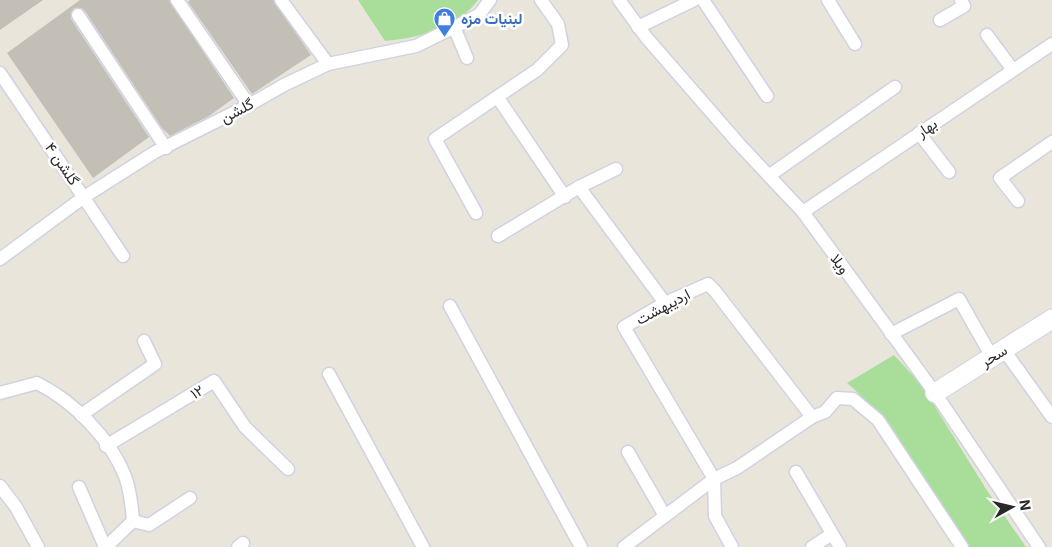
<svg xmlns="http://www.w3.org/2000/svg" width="1052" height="547" font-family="Inter,Vazirmatn,sans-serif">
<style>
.green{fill:#a9de9a}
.building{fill:#c3bfb7}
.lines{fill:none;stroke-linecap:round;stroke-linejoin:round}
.street-casing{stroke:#d0d2e1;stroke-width:15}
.secondary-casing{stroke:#d0d2e1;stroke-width:21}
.street{stroke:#fff;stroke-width:12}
.secondary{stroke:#fff;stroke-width:19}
.labels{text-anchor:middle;stroke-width:5;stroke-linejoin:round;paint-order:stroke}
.shop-label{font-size:15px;font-weight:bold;fill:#366cbe;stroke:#fff;text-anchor:start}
.street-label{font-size:15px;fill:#292929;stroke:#fff}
</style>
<rect width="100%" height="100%" fill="#eae5db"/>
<!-- green -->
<g class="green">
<path d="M358,0H478C457,28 420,38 385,41Z"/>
<path d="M894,355L921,384L986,489L1026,547H963C928,491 898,426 847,383Z"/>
</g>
<!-- building -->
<g class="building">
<path d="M0,0H43L0,30Z"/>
<path d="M80,0H169L234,98L209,116L170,136L162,128L85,11L81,8H74L71,12V19L149,137L93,178L7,53Z"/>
<path d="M190,0H273L311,55L252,94L188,2Z"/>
</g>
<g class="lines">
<defs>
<g id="street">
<path d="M177,0L249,105"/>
<path d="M281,0L328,64"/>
<path d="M619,0L646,37L739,144L803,212L935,393L1039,547"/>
<path d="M703,0L767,96"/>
<path d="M828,0L855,44"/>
<path d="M78,15L166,148"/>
<path d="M940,20L964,6L961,0"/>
<path d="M454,27L467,58"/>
<path d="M638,27L694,0"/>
<path d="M987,35L1013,70"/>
<path d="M0,73L123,256"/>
<path d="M498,98L565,197"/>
<path d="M919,133L949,172"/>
<path d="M770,175L895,87"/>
<path d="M579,187L665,303"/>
<path d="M1018,201L1000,178L1052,142"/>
<path d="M803,212L1052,44"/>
<path d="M476,213L435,139L537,70L562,45L558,24L541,0"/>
<path d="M498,236L579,187L616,169"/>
<path d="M0,259L84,197L155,152L249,105L284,85L328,64L416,46L479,15L490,0"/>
<path d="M450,306L581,547"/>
<path d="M891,334L959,299L992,357"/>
<path d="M1004,350L1052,417"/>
<path d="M329,374L423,547"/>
<path d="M0,393L37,383C73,401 110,438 125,476C130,490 132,507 133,521L106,547"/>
<path d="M81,415L155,364L144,341"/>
<path d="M106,446L214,381L245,427L288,469"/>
<path d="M628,452L665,516"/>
<path d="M796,472L840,547"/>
<path d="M0,486L16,507L38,547"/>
<path d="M79,487L105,547"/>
<path d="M133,521L149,525L190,498"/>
<path d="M238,547L243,543"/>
<path d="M624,547L714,479L624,327L665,303L708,284L715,291L812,417"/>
<path d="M732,547L715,516L714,479L737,468L812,417L825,412L837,398L853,399L878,420L962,547"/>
<path d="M812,547L832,534"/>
</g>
<path id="secondary" d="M935,393L1052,319"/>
</defs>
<!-- street casing -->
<use href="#street" class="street-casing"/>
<!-- secondary casing -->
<use href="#secondary" class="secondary-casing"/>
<!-- street -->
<use href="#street" class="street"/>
<!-- secondary -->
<use href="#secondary" class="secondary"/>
</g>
<!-- icons -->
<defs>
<symbol id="shop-pin" viewBox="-11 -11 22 30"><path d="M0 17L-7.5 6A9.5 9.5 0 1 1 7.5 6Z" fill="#3f7fe0" stroke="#fff"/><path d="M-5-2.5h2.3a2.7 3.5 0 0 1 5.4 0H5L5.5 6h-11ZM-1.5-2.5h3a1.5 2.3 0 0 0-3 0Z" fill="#fff"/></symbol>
</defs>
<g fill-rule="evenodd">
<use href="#shop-pin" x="432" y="6" width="25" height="34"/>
</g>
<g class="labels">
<!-- shop labels -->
<g class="shop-label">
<text x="461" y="24">لبنیات مزه</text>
</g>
<!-- street labels -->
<g class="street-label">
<text transform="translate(237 111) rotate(-28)" y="5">گلشن</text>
<text transform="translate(927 128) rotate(-34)" y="5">بهار</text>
<text transform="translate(62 164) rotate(56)" y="5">گلشن ۴</text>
<text transform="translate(840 264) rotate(54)" y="5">ویلا</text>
<text transform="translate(663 307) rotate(-28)" y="5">اردیبهشت</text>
<text transform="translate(994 356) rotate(-32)" y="5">سحر</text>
<text transform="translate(197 392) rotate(-32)" y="5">۱۲</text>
</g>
</g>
<!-- north arrow -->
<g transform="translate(1012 507) rotate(82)" stroke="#ffffff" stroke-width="4" paint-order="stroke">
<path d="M0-4L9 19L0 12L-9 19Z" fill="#292929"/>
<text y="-8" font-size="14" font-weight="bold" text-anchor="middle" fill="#292929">N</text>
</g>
</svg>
